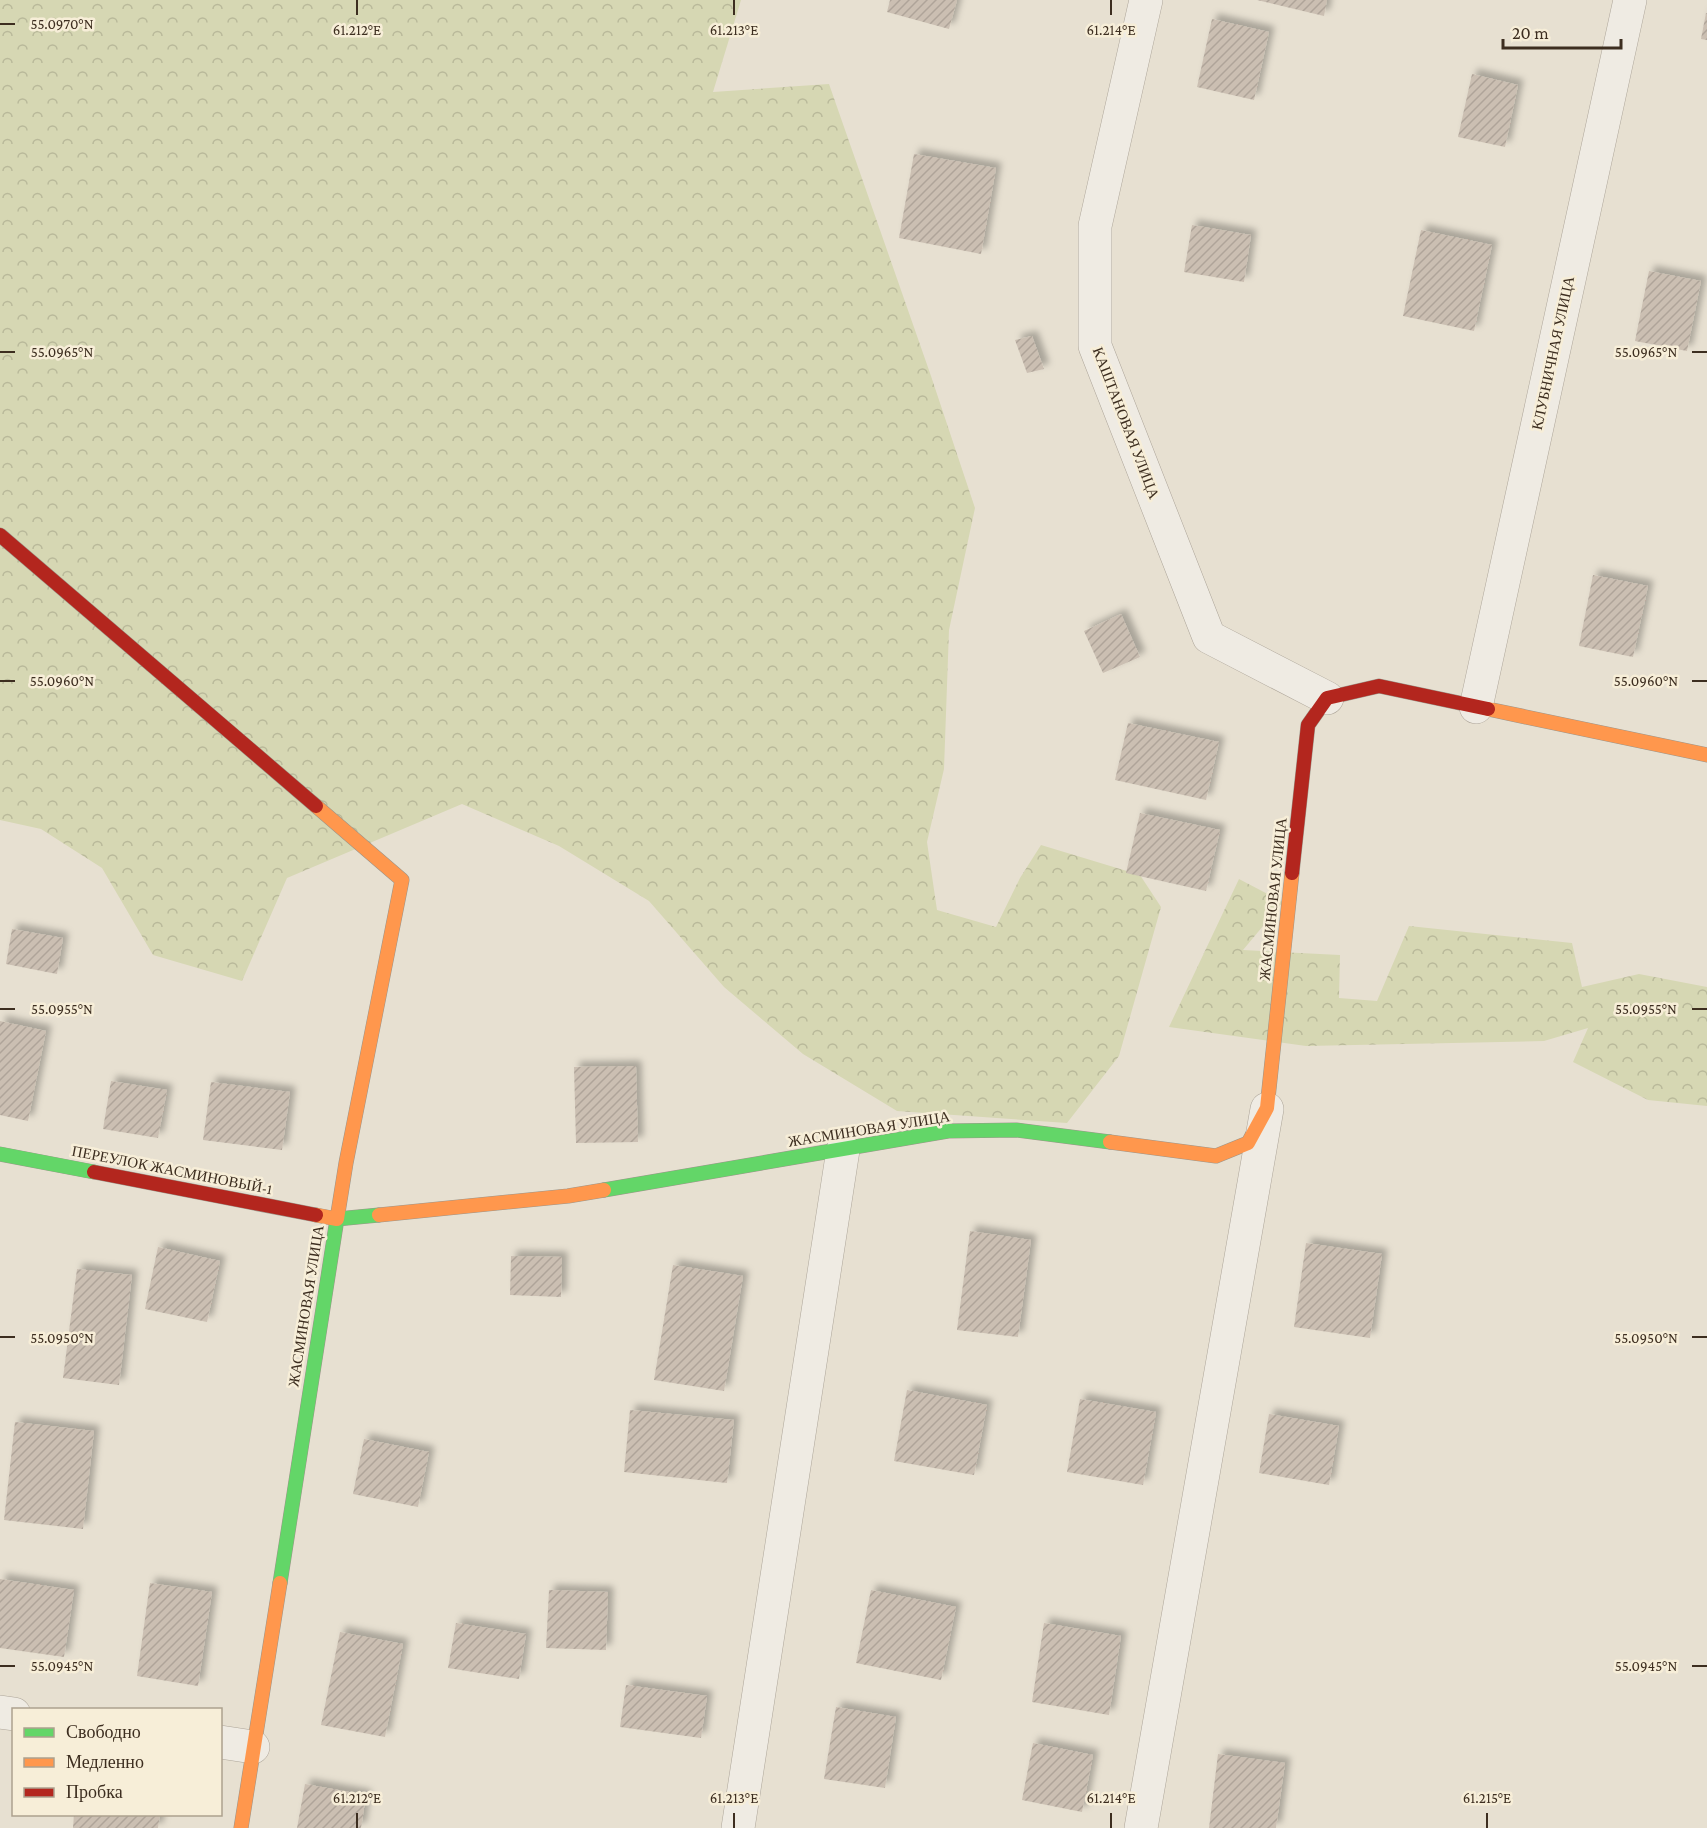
<svg xmlns="http://www.w3.org/2000/svg" width="1707" height="1828" font-family="'Crimson Pro',serif">
<style>
.forest{fill:url(#forest-crowns)}
.building{fill:url(#building-hatch);filter:url(#shadow)}
.lines{fill:none;stroke-linecap:round;stroke-linejoin:round}
.street-casing{stroke:#ada599;stroke-width:34}
.fast-casing{stroke:#9c958a;stroke-width:15}
.slow-casing{stroke:#9c958a;stroke-width:15}
.jam-casing{stroke:#9c958a;stroke-width:15}
.street{stroke:#efebe3;stroke-width:33}
.fast{stroke:#63d668;stroke-width:14}
.slow{stroke:#ff974d;stroke-width:14}
.jam{stroke:#b3261e;stroke-width:14}
.ticks{fill:none;stroke:#3d2e20;stroke-width:2}
.labels{text-anchor:middle;stroke-width:5;stroke-linejoin:round;paint-order:stroke}
.street-label{font-size:15px;fill:#3d2e20;stroke:#f7eed8}
.ticks-label{font-size:15px;text-anchor:middle;fill:#3d2e20;stroke:#f7eed8;stroke-width:5;stroke-linejoin:round;paint-order:stroke}
</style>
<defs>
<pattern id="forest-crowns" width="20" height="18" patternUnits="userSpaceOnUse" patternTransform="scale(1.5)"><rect width="20" height="18" fill="#d6d7b3"/><path d="M2 6a3 3 0 1 1 6 0M12 15a3 3 0 1 1 6 0" fill="none" stroke="#b9b99a"/></pattern>
<pattern id="building-hatch" width="6" height="6" patternUnits="userSpaceOnUse" patternTransform="scale(1.5)"><rect width="6" height="6" fill="#cbbfb2"/><path d="M-1 1l2-2M0 6l6-6M5 7l2-2" fill="none" stroke="#afa499"/></pattern>
<filter id="shadow"><feDropShadow dx="5.5" dy="-5.5" stdDeviation="3" flood-color="#0004"/></filter>
</defs>
<rect width="100%" height="100%" fill="#e7e0d1"/>
<!-- forest -->
<g class="forest">
<path d="M0,0H741L713,92L829,84L931,376L975,508L949,630L944,769L927,842L937,910L996,927L1020,878L1041,845L1140,875L1161,907L1119,1056L1067,1123L897,1111L803,1054L724,987L649,901L559,846L462,804L287,878L242,981L153,955L102,868L41,829L0,820Z"/>
<path d="M1239,879L1283,902L1243,950L1340,955L1339,998L1377,1001L1409,926L1572,943L1582,987L1639,974L1707,987V1106L1648,1100L1573,1062L1588,1028L1544,1041L1306,1046L1169,1027Z"/>
</g>
<!-- building -->
<g class="building">
<path d="M890,0H957L949,29L887,12Z"/>
<path d="M1257,0H1327L1324,16Z"/>
<path d="M1706,13H1707V40L1701,39Z"/>
<path d="M1212,19L1269,32L1254,100L1197,87Z"/>
<path d="M1472,74L1518,85L1505,147L1458,137Z"/>
<path d="M914,154L996,168L981,254L899,238Z"/>
<path d="M1192,225L1251,235L1244,282L1184,272Z"/>
<path d="M1421,230L1492,245L1474,331L1403,316Z"/>
<path d="M1649,271L1701,281L1687,351L1635,341Z"/>
<path d="M1032,336L1044,369L1027,373L1015,340Z"/>
<path d="M1593,575L1648,586L1633,657L1579,646Z"/>
<path d="M1121,614L1140,657L1103,673L1084,631Z"/>
<path d="M1128,723L1219,742L1206,800L1115,780Z"/>
<path d="M1140,813L1220,830L1206,891L1126,873Z"/>
<path d="M12,929L63,938L57,974L6,964Z"/>
<path d="M0,1021L46,1031L28,1121L0,1115Z"/>
<path d="M636,1066L638,1142L576,1143L574,1067Z"/>
<path d="M111,1081L167,1090L158,1138L103,1129Z"/>
<path d="M211,1082L290,1092L282,1150L203,1140Z"/>
<path d="M970,1231L1031,1240L1018,1337L957,1330Z"/>
<path d="M1306,1243L1382,1254L1370,1338L1294,1327Z"/>
<path d="M158,1247L220,1261L207,1322L145,1309Z"/>
<path d="M511,1256L562,1257L561,1297L510,1295Z"/>
<path d="M673,1265L743,1276L724,1391L654,1380Z"/>
<path d="M77,1269L132,1275L119,1385L63,1378Z"/>
<path d="M907,1390L987,1405L974,1475L894,1461Z"/>
<path d="M1080,1399L1156,1412L1143,1485L1067,1472Z"/>
<path d="M630,1410L734,1420L727,1483L624,1472Z"/>
<path d="M1269,1414L1339,1426L1329,1485L1259,1473Z"/>
<path d="M15,1422L94,1431L83,1529L4,1520Z"/>
<path d="M364,1439L429,1452L418,1507L353,1494Z"/>
<path d="M0,1579L74,1590L64,1657L0,1648Z"/>
<path d="M150,1583L212,1592L198,1686L137,1676Z"/>
<path d="M549,1590L608,1592L606,1650L546,1648Z"/>
<path d="M871,1590L956,1607L941,1680L856,1663Z"/>
<path d="M456,1623L526,1634L519,1679L448,1668Z"/>
<path d="M1044,1623L1121,1636L1109,1715L1032,1702Z"/>
<path d="M340,1632L403,1644L385,1737L321,1725Z"/>
<path d="M626,1685L707,1696L701,1738L620,1727Z"/>
<path d="M836,1707L896,1717L885,1788L824,1779Z"/>
<path d="M1033,1743L1093,1755L1082,1812L1022,1800Z"/>
<path d="M1218,1754L1285,1763L1276,1828H1209Z"/>
<path d="M305,1784L366,1795L361,1828H297Z"/>
<path d="M74,1814H160L158,1828H73Z"/>
</g>
<g class="lines">
<defs>
<g id="street">
<path d="M1146,0L1095,226V346L1209,637L1327,698"/>
<path d="M1476,707L1630,0"/>
<path d="M0,1712L14,1714"/>
<path d="M220,1742L253,1747"/>
<path d="M738,1828L843,1150"/>
<path d="M1141,1828L1267,1109"/>
</g>
<g id="fast">
<path d="M0,1154L94,1172"/>
<path d="M604,1190L948,1131L1016,1130L1110,1142"/>
<path d="M280,1583L337,1219L379,1215"/>
</g>
<g id="slow">
<path d="M1488,709L1707,755"/>
<path d="M1110,1142L1216,1156L1248,1143L1267,1108L1292,873"/>
<path d="M316,1215L337,1219L346,1163L402,880L316,806"/>
<path d="M379,1215L568,1196L604,1190"/>
<path d="M241,1828L280,1583"/>
</g>
<g id="jam">
<path d="M0,535L316,806"/>
<path d="M1292,873L1308,725L1327,698L1379,686L1488,709"/>
<path d="M94,1172L316,1215"/>
</g>
</defs>
<!-- street casing -->
<use href="#street" class="street-casing"/>
<!-- fast casing -->
<use href="#fast" class="fast-casing"/>
<!-- slow casing -->
<use href="#slow" class="slow-casing"/>
<!-- jam casing -->
<use href="#jam" class="jam-casing"/>
<!-- street -->
<use href="#street" class="street"/>
<!-- fast -->
<use href="#fast" class="fast"/>
<!-- slow -->
<use href="#slow" class="slow"/>
<!-- jam -->
<use href="#jam" class="jam"/>
</g>
<!-- ticks -->
<path class="ticks" d="M357,0V15M734,0V15M1111,0V15M0,24H15M0,352H15M1692,352H1707M0,681H15M1692,681H1707M0,1009H15M1692,1009H1707M0,1337H15M1692,1337H1707M0,1666H15M1692,1666H1707M357,1813V1828M734,1813V1828M1111,1813V1828M1487,1813V1828"/>
<g class="labels">
<!-- street labels -->
<g class="street-label">
<text transform="translate(1553 353) rotate(-78)" y="5">КЛУБНИЧНАЯ УЛИЦА</text>
<text transform="translate(1126 423) rotate(69)" y="5">КАШТАНОВАЯ УЛИЦА</text>
<text transform="translate(1273 899) rotate(-84)" y="5">ЖАСМИНОВАЯ УЛИЦА</text>
<text transform="translate(869 1129) rotate(-9)" y="5">ЖАСМИНОВАЯ УЛИЦА</text>
<text transform="translate(172 1170) rotate(11)" y="5">ПЕРЕУЛОК ЖАСМИНОВЫЙ-1</text>
<text transform="translate(306 1306) rotate(-81)" y="5">ЖАСМИНОВАЯ УЛИЦА</text>
</g>
</g>
<g class="ticks-label">
<text x="62" y="29">55.0970°N</text>
<text x="357" y="35">61.212°E</text>
<text x="734" y="35">61.213°E</text>
<text x="1111" y="35">61.214°E</text>
<text x="62" y="357">55.0965°N</text>
<text x="1646" y="357">55.0965°N</text>
<text x="62" y="686">55.0960°N</text>
<text x="1646" y="686">55.0960°N</text>
<text x="62" y="1014">55.0955°N</text>
<text x="1646" y="1014">55.0955°N</text>
<text x="62" y="1343">55.0950°N</text>
<text x="1646" y="1343">55.0950°N</text>
<text x="62" y="1671">55.0945°N</text>
<text x="1646" y="1671">55.0945°N</text>
<text x="357" y="1803">61.212°E</text>
<text x="734" y="1803">61.213°E</text>
<text x="1111" y="1803">61.214°E</text>
<text x="1487" y="1803">61.215°E</text>
</g>
<!-- legend -->
<rect x="12" y="1708" width="210" height="108" fill="#f7eed8" stroke="#ada18e" stroke-width="1.5"/>
<rect x="24" y="1728" width="30" height="9" fill="#63d668" stroke="#ada18e" stroke-width="1.5"/>
<text x="66" y="1738" font-size="18" fill="#3d2e20">Свободно</text>
<rect x="24" y="1758" width="30" height="9" fill="#ff974d" stroke="#ada18e" stroke-width="1.5"/>
<text x="66" y="1768" font-size="18" fill="#3d2e20">Медленно</text>
<rect x="24" y="1788" width="30" height="9" fill="#b3261e" stroke="#ada18e" stroke-width="1.5"/>
<text x="66" y="1798" font-size="18" fill="#3d2e20">Пробка</text>
<!-- scale -->
<path d="M1503 39v9h118v-9" fill="none" stroke="#3d2e20" stroke-width="3"/>
<text x="1512" y="39" font-size="18" fill="#3d2e20" stroke="#f7eed8" stroke-width="4.5" paint-order="stroke">20 m</text>
</svg>
